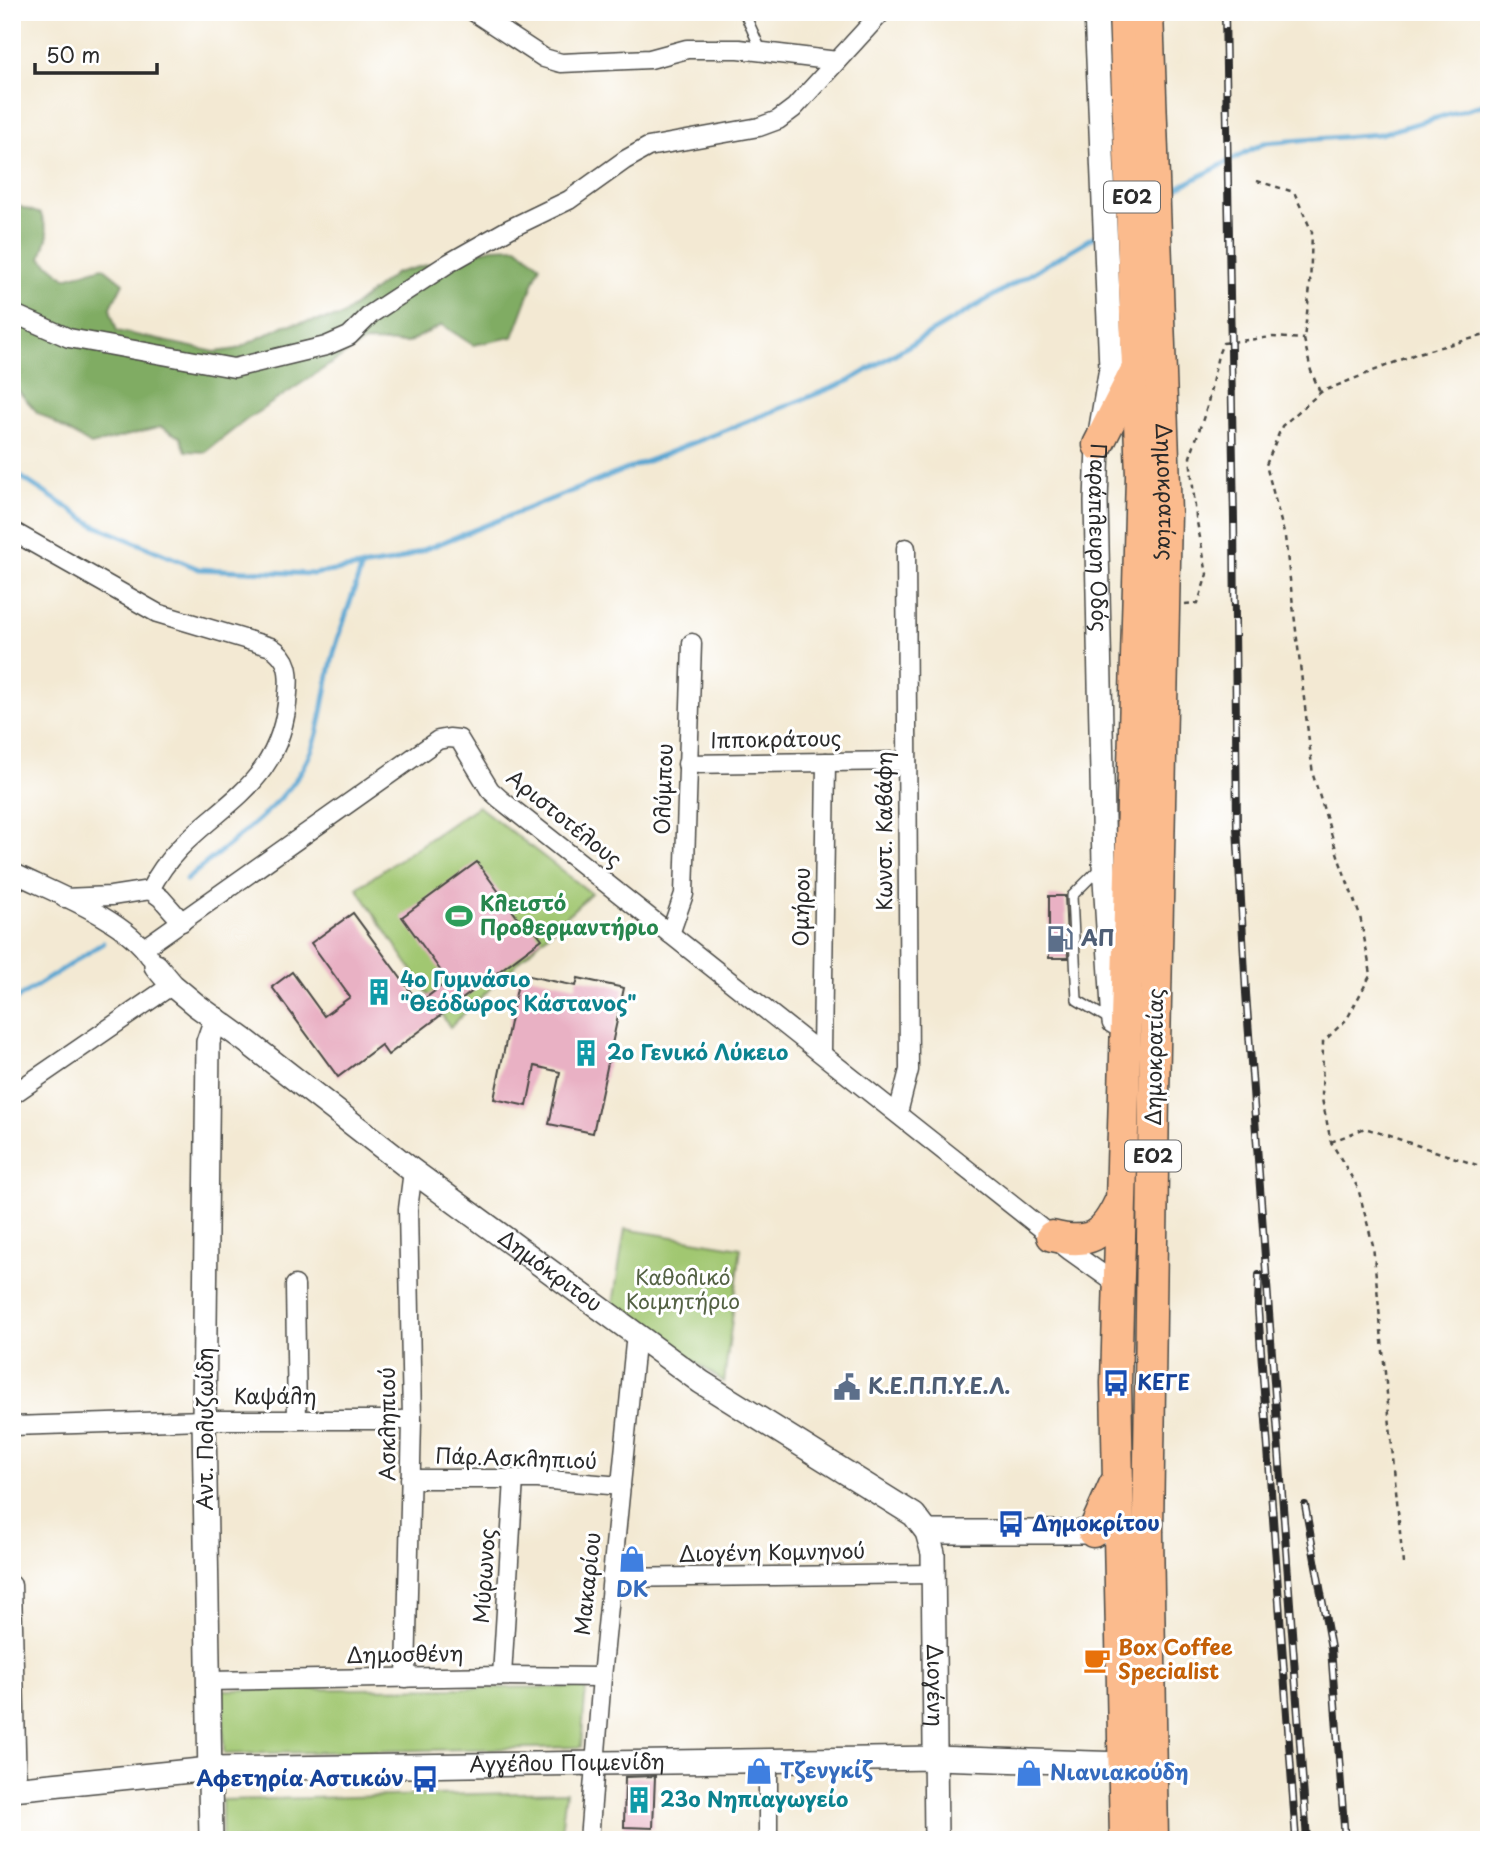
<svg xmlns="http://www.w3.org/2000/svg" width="1501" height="1852" font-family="'Playpen Sans',sans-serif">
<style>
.green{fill:#a1c771;stroke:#66794e;stroke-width:2}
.forest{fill:#80ac63;stroke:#566c47;stroke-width:2}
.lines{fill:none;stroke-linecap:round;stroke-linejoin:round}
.stream{stroke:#58a5d1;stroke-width:5}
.building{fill:#e9b1c4}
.service-casing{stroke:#494844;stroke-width:12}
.minor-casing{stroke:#494844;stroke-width:21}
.tertiary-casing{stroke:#494844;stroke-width:26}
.trunk-casing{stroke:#494844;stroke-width:33}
.path{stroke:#494844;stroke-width:2.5;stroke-dasharray:5 5;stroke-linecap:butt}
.service{stroke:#fff;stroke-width:9}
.minor{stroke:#fff;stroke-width:18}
.tertiary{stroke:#fff;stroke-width:23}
.trunk{stroke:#fbbb8d;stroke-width:30}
.rail-casing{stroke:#2b2b2b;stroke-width:8}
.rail{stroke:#fff;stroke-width:5;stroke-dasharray:16;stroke-linecap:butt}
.labels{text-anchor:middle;stroke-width:6;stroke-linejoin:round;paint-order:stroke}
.shield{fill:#fff;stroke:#6b6b6b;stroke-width:2}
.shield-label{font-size:19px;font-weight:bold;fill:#2b2b2b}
.street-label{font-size:21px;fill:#2b2b2b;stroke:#fff}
.leisure-label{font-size:21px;font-weight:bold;fill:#27864d;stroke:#fff;text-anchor:start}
.service-label{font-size:21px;font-weight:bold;fill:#4e5e75;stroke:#fff;text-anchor:start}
.culture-label{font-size:21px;font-weight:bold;fill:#0d838f;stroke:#fff;text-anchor:start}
.park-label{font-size:21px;fill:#546244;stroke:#fff}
.transit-label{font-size:21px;font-weight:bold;fill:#164399;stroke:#fff;text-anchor:start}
.shop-label{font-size:21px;font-weight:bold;fill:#366cbe;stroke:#fff;text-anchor:start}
.food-label{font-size:21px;font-weight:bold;fill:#c56008;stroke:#fff;text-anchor:start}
</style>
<rect width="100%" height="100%" fill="#fff"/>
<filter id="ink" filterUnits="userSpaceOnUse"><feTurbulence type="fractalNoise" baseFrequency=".0143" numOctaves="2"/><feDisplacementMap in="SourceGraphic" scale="14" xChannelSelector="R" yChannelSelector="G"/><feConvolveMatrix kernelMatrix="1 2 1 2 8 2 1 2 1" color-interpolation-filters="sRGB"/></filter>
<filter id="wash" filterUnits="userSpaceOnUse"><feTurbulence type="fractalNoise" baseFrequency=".00686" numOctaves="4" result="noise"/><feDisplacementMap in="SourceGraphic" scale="28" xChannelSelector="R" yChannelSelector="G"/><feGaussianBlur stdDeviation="1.57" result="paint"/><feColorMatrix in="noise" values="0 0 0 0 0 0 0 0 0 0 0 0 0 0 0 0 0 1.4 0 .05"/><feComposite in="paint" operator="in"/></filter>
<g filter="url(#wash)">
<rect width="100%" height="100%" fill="#f3e9d3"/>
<!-- green -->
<g class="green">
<path d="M478,806L591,893L450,1027L357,888Z"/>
<path d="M625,1229L741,1248L724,1382L613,1304Z"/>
<path d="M586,1687L581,1747L224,1754L223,1690Z"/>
<path d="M566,1792L560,1840H222V1800Z"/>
</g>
<!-- forest -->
<path class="forest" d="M12,204L41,214L48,235L41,258L65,278L103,267L123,283L110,309L117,331L215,352L237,349L285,325L340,317L396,273L492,248L517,247L540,265L513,337L473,345L442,325L407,343L364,342L246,420L205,452L186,451L180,437L161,427L91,445L37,412L12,384Z"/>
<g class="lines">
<!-- stream -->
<g class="stream">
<path d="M1164,195L1264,143L1380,134L1489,103"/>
<path d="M12,471L94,525L199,569L313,574L393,562L849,381L1098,234"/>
<path d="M186,880C218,852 272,814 296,779C325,737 321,699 334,653C342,624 353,595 362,566"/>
<path d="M12,1002L103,943"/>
</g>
</g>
<g id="blocks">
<!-- building -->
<g class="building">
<path d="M477,862L523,925L528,921L542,939L388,1055L381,1045L338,1077L272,987L292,972L324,1016L350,997L311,943L353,913L419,1003L448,981L402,917Z"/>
<path d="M1049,896H1065L1068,958H1049Z"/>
<path d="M520,974L576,986L578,978L624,988L593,1133L549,1124L560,1072L535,1066L527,1106L494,1099Z"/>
<path d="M655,1776L653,1828L624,1827L625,1777Z"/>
</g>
</g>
</g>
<g filter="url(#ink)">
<use href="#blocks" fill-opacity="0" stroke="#494844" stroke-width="2"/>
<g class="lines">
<defs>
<g id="service">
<path d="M744,12L761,50"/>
<path d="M1101,867L1072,896L1077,1000L1112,1021"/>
</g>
<g id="minor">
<path d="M474,12L544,58L561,63L650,59L687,49H739L837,61"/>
<path d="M12,313L69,338L234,368L326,346L349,336L371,314L449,263L509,229L569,200L625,160L648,147L759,127L778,120L794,108L882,12"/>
<path d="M12,531L157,613L271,647C289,658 290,673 288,693C281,804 191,807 150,890"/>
<path d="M687,764L907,761"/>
<path d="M12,872C54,893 124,918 150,957"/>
<path d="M64,898L111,896L150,890L161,898L182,922"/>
<path d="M670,934L684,894L692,643"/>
<path d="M144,948L438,740L449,738L459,739L490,790L500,799L1070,1251L1118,1285"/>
<path d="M822,1053L826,762"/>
<path d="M12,1095L172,985"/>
<path d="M898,1113L909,1070L906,548"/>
<path d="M295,1285L297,1420"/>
<path d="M12,1426L204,1420H412"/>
<path d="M410,1479H538L621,1486"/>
<path d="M611,1578L933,1574"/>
<path d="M12,1585L17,1789"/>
<path d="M502,1676L514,1479"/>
<path d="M406,1678L412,1420L408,1209L413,1171"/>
<path d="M208,1681L502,1676L602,1677"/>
<path d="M768,1761V1840"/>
<path d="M589,1840L602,1677L636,1333"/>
</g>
<g id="tertiary">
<path id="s1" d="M1096,12L1111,368L1098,445L1096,502L1104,864L1114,1022"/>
<path id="s2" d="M156,966L172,985L196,1005L246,1041L413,1171L701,1382L914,1515L927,1532L933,1553L936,1840"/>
<path d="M927,1532H1110"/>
<path id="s3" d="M12,1789L210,1769L935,1758L1124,1764"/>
<path d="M211,1840L204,1420L208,1042L216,1019"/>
</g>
<g id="trunk">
<path d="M1124,12L1141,476L1116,1383L1125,1840"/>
<path id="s4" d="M1148,12L1166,513L1154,1096L1148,1532L1153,1840"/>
<path d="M1098,445L1135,372"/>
<path d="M1052,1236C1089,1245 1103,1237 1119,1203"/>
<path d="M1093,1532L1114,1485"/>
</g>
</defs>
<!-- service casing -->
<use href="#service" class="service-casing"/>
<!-- minor casing -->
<use href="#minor" class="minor-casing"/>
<!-- tertiary casing -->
<use href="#tertiary" class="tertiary-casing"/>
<!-- trunk casing -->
<use href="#trunk" class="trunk-casing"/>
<!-- path -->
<g class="path">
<path d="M1257,181L1294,192L1312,232L1310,287L1304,339L1311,371L1320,392"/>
<path d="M1185,604L1198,603L1207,574L1196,517L1190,457L1207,407L1218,355L1223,343L1272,337L1304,339"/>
<path d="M1331,1142L1365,1128L1489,1169"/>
<path d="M1403,1564L1373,1245L1358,1188L1331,1142L1322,1099L1323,1042L1347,1019L1371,974L1360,916L1340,862L1313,775L1285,537L1266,465L1282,426L1321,392L1418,353L1489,334"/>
</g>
<!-- service -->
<use href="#service" class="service"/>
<!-- minor -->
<use href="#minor" class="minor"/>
<!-- tertiary -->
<use href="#tertiary" class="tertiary"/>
<!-- trunk -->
<use href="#trunk" class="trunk"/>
<defs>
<g id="rail">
<path d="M1225,12L1234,520L1237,827L1246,993L1307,1840"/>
<path d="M1259,1275L1258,1309L1296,1840"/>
<path d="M1305,1505L1331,1648L1345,1840"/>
</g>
</defs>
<!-- rail casing -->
<use href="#rail" class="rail-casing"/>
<!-- rail -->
<use href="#rail" class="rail"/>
</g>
</g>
<!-- icons -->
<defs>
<symbol id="stadium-bare" viewBox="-9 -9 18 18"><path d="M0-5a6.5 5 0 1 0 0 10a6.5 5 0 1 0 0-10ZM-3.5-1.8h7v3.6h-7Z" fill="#2e9e5b" stroke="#fff" stroke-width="2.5" paint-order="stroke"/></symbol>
<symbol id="fuel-bare" viewBox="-9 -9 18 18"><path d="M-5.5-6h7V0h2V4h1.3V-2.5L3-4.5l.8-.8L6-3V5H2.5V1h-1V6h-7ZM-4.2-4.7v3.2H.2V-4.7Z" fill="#5c6f8a" stroke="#fff" stroke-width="2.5" paint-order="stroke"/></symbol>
<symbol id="building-bare" viewBox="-9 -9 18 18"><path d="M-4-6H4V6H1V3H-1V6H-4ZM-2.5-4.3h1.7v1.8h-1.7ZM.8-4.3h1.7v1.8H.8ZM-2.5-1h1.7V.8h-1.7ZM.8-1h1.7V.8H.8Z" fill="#0f9aa8" stroke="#fff" stroke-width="2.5" paint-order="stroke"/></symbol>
<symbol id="bus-bare" viewBox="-9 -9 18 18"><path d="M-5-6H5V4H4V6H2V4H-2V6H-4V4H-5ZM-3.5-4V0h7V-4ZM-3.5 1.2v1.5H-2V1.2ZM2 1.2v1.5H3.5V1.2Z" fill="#1a4fb4" stroke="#fff" stroke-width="2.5" paint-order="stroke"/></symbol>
<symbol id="civic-bare" viewBox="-9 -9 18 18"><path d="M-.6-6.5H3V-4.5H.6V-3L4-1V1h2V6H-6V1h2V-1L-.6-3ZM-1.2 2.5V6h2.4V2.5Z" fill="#5c6f8a" stroke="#fff" stroke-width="2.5" paint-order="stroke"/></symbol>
<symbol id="shop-bare" viewBox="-9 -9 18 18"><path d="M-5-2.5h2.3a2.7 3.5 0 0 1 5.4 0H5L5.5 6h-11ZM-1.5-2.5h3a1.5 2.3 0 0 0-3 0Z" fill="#3f7fe0" stroke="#fff" stroke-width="2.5" paint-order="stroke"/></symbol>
<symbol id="cafe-bare" viewBox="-9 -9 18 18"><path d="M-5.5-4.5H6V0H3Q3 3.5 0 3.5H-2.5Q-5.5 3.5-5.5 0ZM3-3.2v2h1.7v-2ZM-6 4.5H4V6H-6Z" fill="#e8710a" stroke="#fff" stroke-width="2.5" paint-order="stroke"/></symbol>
</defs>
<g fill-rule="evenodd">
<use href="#stadium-bare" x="440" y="897" width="38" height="38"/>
<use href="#fuel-bare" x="1041" y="920" width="38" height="38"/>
<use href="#building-bare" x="360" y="973" width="38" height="38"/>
<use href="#building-bare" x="567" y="1034" width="38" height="38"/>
<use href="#bus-bare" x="1097" y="1364" width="38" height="38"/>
<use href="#civic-bare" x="828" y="1368" width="38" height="38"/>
<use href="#bus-bare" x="992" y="1505" width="38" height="38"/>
<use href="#shop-bare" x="613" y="1540" width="38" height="38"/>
<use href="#cafe-bare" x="1078" y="1641" width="38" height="38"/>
<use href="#shop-bare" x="740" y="1752" width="38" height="38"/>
<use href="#shop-bare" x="1010" y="1754" width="38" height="38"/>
<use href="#bus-bare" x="406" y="1760" width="38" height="38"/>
<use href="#building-bare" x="620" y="1781" width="38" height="38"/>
</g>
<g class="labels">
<!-- shield labels -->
<g class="shield">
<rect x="1104" y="181.5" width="56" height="31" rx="5"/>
<rect x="1125" y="1140.5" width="56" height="31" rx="5"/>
</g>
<g class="shield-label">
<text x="1132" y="204">ΕΟ2</text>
<text x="1153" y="1163">ΕΟ2</text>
</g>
<!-- street labels -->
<g class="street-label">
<text dy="7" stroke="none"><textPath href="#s4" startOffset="480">Δημοκρατίας</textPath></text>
<text dy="7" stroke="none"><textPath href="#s1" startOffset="527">Παράπλευρη Οδός</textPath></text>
<text transform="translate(776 740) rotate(-1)" y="7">Ιπποκράτους</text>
<text transform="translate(664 789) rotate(-88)" y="7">Ολύμπου</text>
<text transform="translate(564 819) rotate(39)" y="7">Αριστοτέλους</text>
<text transform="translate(885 831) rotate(-90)" y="7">Κωνστ. Καβάφη</text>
<text transform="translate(802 907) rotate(-89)" y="7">Ομήρου</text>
<text transform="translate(1155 1057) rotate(-89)" y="7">Δημοκρατίας</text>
<text dy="7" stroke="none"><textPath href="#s2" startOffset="499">Δημόκριτου</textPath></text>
<text x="275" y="1404">Καψάλη</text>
<text transform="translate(388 1424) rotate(-90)" y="7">Ασκληπιού</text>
<text transform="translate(206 1429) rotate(-90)" y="7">Αντ. Πολυζωίδη</text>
<text transform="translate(516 1459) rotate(2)" y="7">Πάρ.Ασκληπιού</text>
<text transform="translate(772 1553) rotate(-1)" y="7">Διογένη Κομνηνού</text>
<text transform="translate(485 1576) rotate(-86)" y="7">Μύρωνος</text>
<text transform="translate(588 1584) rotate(-84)" y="7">Μακαρίου</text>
<text transform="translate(405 1655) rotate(-1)" y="7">Δημοσθένη</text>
<text dy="7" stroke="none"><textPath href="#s2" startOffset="1113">Διογένη</textPath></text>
<text dy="7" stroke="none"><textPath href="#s3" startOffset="556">Αγγέλου Ποιμενίδη</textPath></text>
</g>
<!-- leisure labels -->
<g class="leisure-label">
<text x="480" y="911">Κλειστό<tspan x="480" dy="24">Προθερμαντήριο</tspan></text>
</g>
<!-- service labels -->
<g class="service-label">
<text x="1081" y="946">ΑΠ</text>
<text x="868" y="1394">Κ.Ε.Π.Π.Υ.Ε.Λ.</text>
</g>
<!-- culture labels -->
<g class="culture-label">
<text x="400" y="987">4ο Γυμνάσιο<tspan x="400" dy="24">"Θεόδωρος Κάστανος"</tspan></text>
<text x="607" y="1060">2ο Γενικό Λύκειο</text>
<text x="660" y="1807">23ο Νηπιαγωγείο</text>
</g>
<!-- park labels -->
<g class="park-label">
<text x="683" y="1285">Καθολικό<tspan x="683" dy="24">Κοιμητήριο</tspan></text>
</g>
<!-- transit labels -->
<g class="transit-label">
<text x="1137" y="1390">ΚΕΓΕ</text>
<text x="1032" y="1531">Δημοκρίτου</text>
<text x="404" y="1786" text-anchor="end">Αφετηρία Αστικών</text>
</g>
<!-- shop labels -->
<g class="shop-label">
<text x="632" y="1597" text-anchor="middle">DK</text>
<text x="780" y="1778">Τζενγκίζ</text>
<text x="1050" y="1780">Νιανιακούδη</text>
</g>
<!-- food labels -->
<g class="food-label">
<text x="1118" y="1655">Box Coffee<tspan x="1118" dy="24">Specialist</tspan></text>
</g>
</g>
<!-- margin -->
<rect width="1501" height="1852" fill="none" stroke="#fff" stroke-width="42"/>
<!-- scale -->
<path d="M35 63v10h122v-10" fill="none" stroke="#2b2b2b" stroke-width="3.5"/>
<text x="46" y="63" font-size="21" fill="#2b2b2b" stroke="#ffffff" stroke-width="5" paint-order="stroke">50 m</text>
</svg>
